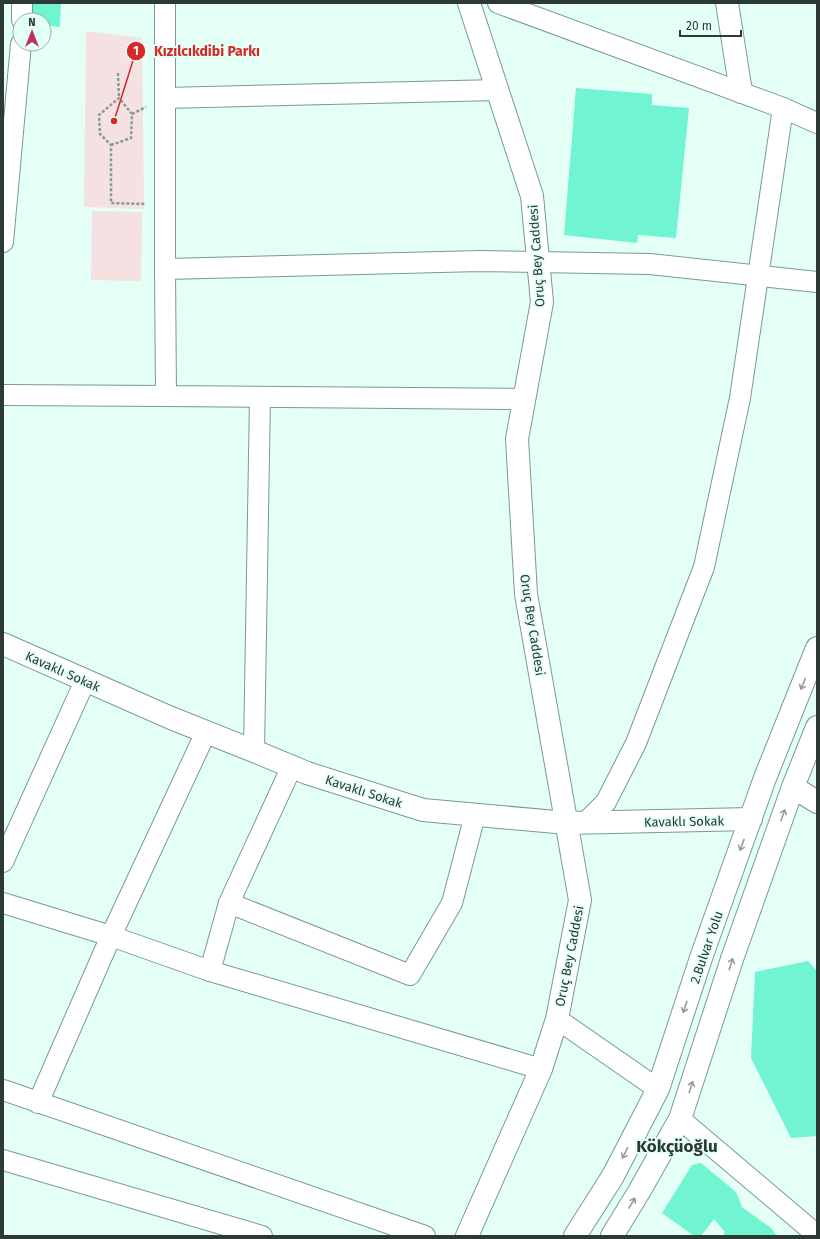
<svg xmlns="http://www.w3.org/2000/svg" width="820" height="1239" font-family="'Fira Sans',sans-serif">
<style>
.green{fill:#f5e0e2}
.building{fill:#70f4d1}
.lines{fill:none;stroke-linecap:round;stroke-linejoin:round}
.street-casing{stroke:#7a9a90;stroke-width:22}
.secondary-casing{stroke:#7a9a90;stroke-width:24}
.primary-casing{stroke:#7a9a90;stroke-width:24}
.path{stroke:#879b95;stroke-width:2.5;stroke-dasharray:3 2;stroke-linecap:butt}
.street{stroke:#fff;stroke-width:20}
.secondary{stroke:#fff;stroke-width:22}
.primary{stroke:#fff;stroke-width:22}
.oneway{stroke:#969c9a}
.labels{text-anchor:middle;stroke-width:4;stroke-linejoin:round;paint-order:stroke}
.street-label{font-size:13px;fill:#2c3935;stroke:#e3fff6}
.district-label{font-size:17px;font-weight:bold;fill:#2c3935;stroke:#e3fff6}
.leader{fill:none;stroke:#d62828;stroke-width:1.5}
.callout-dot{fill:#d62828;stroke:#e3fff6;stroke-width:1.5}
.mark-label{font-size:12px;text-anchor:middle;font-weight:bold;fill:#fff}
.callout-label{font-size:14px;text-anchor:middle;font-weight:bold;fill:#d62828;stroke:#e3fff6;stroke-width:4;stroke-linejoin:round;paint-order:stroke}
</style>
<rect width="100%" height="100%" fill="#e3fff6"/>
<!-- green -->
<g class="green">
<path d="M86,31L142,38L144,209L84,207Z"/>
<path d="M92,211L142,212L141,281L91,280Z"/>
</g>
<!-- building -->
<g class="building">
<path d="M31,3H61L60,27L44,25V20H30Z"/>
<path d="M576,88L652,94V105L689,108L676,238L638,235L637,243L564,235Z"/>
<path d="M808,961L817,971V1136L791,1138L751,1058L755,972Z"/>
<path d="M701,1163L736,1192L742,1207L771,1228L777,1236H723L725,1232L714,1219L701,1236H694L662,1213L692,1165Z"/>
</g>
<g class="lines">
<defs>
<g id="street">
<path d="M165,3V269L480,261L650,264L817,282"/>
<path d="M498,3L783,108"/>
<path d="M22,20V3"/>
<path d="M165,98L498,90"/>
<path d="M3,242L21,44"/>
<path d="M165,269L166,396L525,399"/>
<path d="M3,395L166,396"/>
<path d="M206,732L111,936L210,971L541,1069"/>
<path d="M254,751L260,397"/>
<path d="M585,823L606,802L636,743L704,567L740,398L783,108L817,123"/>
<path d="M3,862L85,681"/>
<path d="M3,903L111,936L38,1103"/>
<path d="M229,903L410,975L452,903L475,815"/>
<path d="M210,971L229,903L292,766"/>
<path d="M557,1019L658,1089"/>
<path d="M3,1090L425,1236"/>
<path d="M680,1119L817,1235"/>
<path d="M3,1160L262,1236"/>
</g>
<g id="secondary">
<path d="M727,3L741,92"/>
<path d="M3,644L171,718L254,751L307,773L423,810L567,823L751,819"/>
<path d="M793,787L817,802"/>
<path d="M467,1236L541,1069L557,1019L580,900L526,594L517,439L542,302L532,196L469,3"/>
</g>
<g id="primary">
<path d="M575,1236L613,1176L658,1089L702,955L765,778L817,648"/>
<path d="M612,1236L640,1190L680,1119L732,959L793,787L817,727"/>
</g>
</defs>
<!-- street casing -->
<use href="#street" class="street-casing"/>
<!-- secondary casing -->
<use href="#secondary" class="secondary-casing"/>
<!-- primary casing -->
<use href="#primary" class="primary-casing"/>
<!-- path -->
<g class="path">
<path d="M118,73L119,98"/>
<path d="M132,114L146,107"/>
<path d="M111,145L131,138L132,114L119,98L99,115L100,134L111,145V203L146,204"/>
</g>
<!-- street -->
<use href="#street" class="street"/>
<!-- secondary -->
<use href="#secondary" class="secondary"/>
<!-- primary -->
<use href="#primary" class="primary"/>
</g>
<!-- one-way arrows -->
<defs><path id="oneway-shaft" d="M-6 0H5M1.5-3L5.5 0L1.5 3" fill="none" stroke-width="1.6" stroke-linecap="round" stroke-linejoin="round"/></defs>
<g class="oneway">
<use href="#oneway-shaft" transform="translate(803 684) rotate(112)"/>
<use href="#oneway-shaft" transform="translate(783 815) rotate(-71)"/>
<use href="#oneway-shaft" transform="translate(742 845) rotate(110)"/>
<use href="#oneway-shaft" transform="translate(731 964) rotate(-72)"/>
<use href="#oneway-shaft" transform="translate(685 1007) rotate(108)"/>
<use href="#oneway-shaft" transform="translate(691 1087) rotate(-72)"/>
<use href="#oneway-shaft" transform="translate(625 1153) rotate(117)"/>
<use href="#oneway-shaft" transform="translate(632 1203) rotate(-58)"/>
</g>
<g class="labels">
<!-- street labels -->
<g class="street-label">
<text transform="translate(536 256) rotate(-94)" y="5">Oruç Bey Caddesi</text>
<text transform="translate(533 625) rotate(81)" y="5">Oruç Bey Caddesi</text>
<text transform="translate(63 671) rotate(24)" y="5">Kavaklı Sokak</text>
<text transform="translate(364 791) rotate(18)" y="5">Kavaklı Sokak</text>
<text transform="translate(684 821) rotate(-1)" y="5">Kavaklı Sokak</text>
<text transform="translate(706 947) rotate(-71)" y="5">2.Bulvar Yolu</text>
<text transform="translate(569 956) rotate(-79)" y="5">Oruç Bey Caddesi</text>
</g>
<!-- district labels -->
<g class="district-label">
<text x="677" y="1152">Kökçüoğlu</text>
</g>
</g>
<!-- callouts -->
<path class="leader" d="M114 121L136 51"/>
<g class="callout-dot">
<circle cx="114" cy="121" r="4"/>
<circle cx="136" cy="51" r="10"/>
</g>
<g class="mark-label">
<text x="136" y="55">1</text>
</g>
<g class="callout-label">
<text x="207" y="56">Kızılcıkdibi Parkı</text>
</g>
<!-- border -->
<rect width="820" height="1239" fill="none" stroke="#2c3935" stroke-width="8"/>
<!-- north arrow -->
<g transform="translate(32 32)"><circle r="19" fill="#e3fff6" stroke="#9ab0a9"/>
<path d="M0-3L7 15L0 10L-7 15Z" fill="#c13157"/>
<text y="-6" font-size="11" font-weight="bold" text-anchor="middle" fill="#2c3935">N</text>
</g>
<!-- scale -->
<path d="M680 30v6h61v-6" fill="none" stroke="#2c3935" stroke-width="2"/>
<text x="686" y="30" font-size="12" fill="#2c3935" stroke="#e3fff6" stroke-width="3" paint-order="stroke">20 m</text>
</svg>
